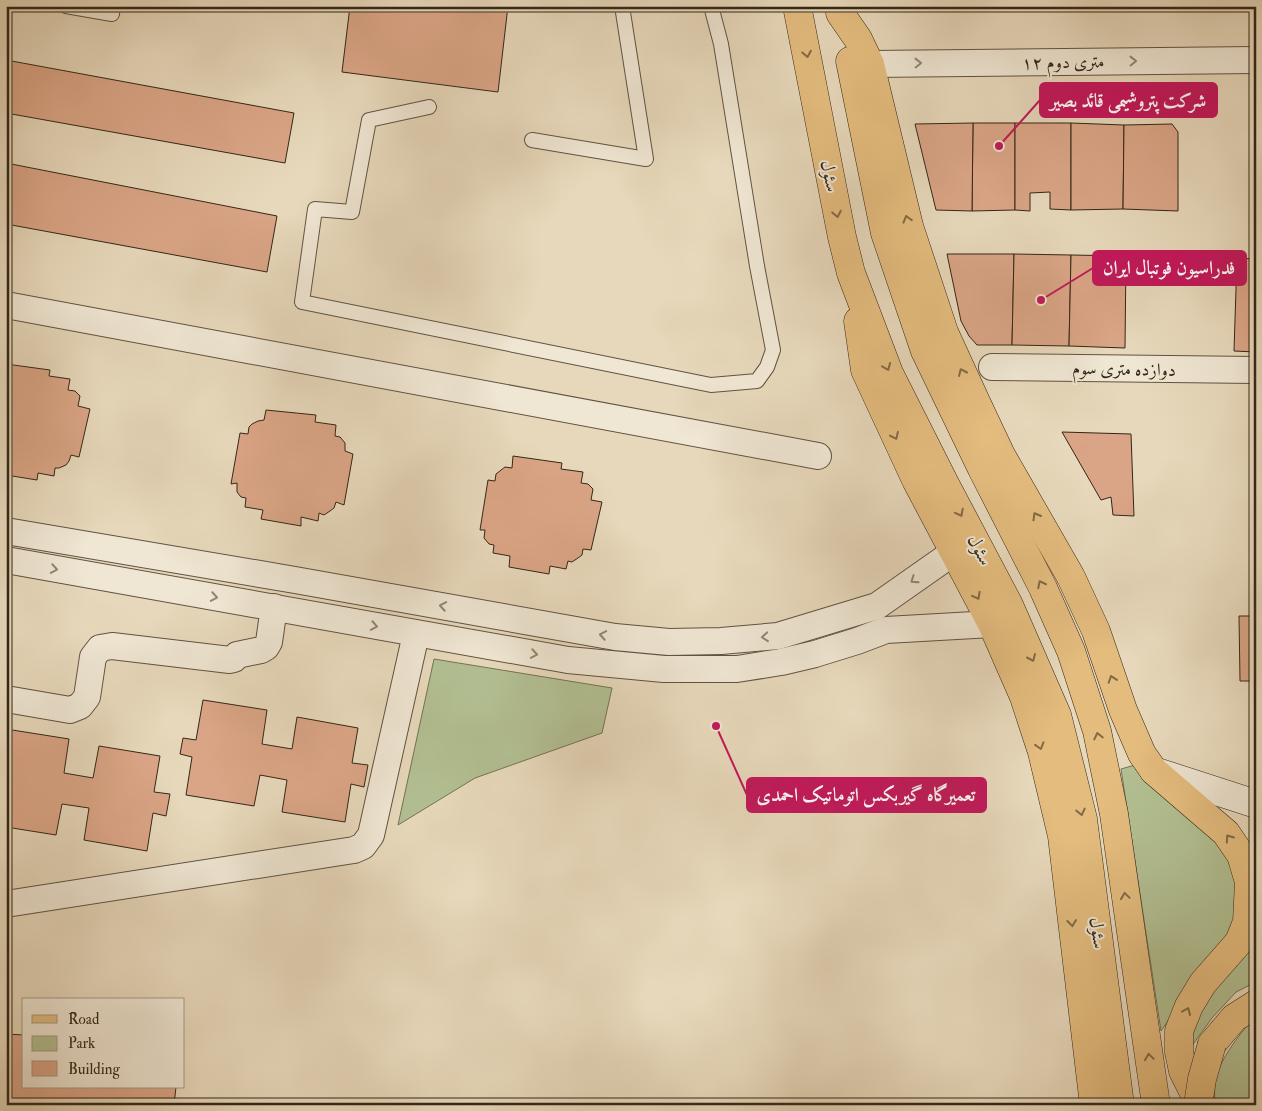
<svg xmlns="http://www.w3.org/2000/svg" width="1262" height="1111" font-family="'IM FELL Double Pica',Amiri,serif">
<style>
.green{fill:#b2bf92;stroke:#727354}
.building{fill:#daa586;stroke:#332717}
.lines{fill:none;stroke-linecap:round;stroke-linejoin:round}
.service-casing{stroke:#605340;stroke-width:16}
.minor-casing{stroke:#605340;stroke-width:28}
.secondary-casing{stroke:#332717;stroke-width:29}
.primary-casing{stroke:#332717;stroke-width:29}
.trunk-casing{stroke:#332717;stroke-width:29}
.service{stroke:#efe6d3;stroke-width:14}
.minor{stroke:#efe6d3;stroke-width:26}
.secondary{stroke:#efe6d3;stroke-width:28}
.primary{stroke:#e4bc7e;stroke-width:28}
.trunk{stroke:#e4bc7e;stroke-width:28}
.trunk-bridge-casing{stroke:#332717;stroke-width:29;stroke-linecap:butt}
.trunk-bridge{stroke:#e4bc7e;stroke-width:28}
.oneway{stroke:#836a45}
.oneway2{stroke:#918675}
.labels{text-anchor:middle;stroke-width:4;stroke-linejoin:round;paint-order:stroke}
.street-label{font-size:18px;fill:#332717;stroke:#efe6d3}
.leader{fill:none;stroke:#c2185b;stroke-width:2}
.callout-dot{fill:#c2185b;stroke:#efe6d3;stroke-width:2}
.callout{fill:#c2185b;stroke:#c2185b;stroke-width:2}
.callout-label{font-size:19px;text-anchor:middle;font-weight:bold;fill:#fff}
</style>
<rect width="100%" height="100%" fill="#e7d8bb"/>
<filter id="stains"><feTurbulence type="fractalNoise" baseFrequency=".004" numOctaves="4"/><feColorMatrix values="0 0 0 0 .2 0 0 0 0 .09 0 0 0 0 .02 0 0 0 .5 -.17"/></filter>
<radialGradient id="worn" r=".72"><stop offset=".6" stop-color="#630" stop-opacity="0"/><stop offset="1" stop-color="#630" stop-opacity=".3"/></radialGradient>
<!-- green -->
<g class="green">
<path d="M434,659L612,688L602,733L475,778L398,825Z"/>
<path d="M1135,765L1230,851L1242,914L1161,1031L1121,769Z"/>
<path d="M1256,930V982L1236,992L1212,1018L1186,1054L1193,1014Z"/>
<path d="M1256,1017V1105H1214C1215,1096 1214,1086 1216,1077C1220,1060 1243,1028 1256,1017Z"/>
</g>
<!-- building -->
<g class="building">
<path d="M350,6H508L498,92L342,72Z"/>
<path d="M6,60L294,113L285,163L6,113Z"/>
<path d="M973,123H1015V210L972,211Z"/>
<path d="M973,123L972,211L936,210L915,124Z"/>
<path d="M1015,123H1071V210L1050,209V192L1030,193V211L1015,210Z"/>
<path d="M1071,123L1124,125L1123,209L1071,210Z"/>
<path d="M1172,124L1178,132V211L1123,209L1124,125Z"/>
<path d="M6,163L277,216L267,272L6,224Z"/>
<path d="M947,254H1014L1012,345H977L969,336L961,321Z"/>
<path d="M1014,254L1071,255L1069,346L1012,345Z"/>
<path d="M1071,255L1126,256L1125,348L1069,346Z"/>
<path d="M1237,258L1256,259V352L1234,351Z"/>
<path d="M6,364L50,370L49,376L70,379L68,390L75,391L80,396L78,406L90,409L79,457L71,455L69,461L66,465L59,468H55L54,476L38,473L37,480L6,475Z"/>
<path d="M266,410L316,415L315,422L336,425L335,436L340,437L345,443V451L353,454L344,505L336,502L334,508L330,511L324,515L319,513L318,521L301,517V526L261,519L263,510L245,507L246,498L241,497L237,492V483L231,484L240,433L248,434L249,427L252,424L258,421L264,420Z"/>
<path d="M1062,432L1131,434L1134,516L1113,515L1111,497L1101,500Z"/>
<path d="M513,456L562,463L561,469L583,472L581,483L588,484L593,489L591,500L602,502L591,550L583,549L582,555L578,558L572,562L568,561L566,569L550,566L549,574L509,567L510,556L493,553L494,545L489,544L484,538L485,530H480L488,480L495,481L496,474L505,467L512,468Z"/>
<path d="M1239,616H1256V681H1240Z"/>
<path d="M203,700L267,710L262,744L292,749L297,717L358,728L352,763L368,765L364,787L351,784L345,822L282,812L287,780L260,775L254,806L186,795L192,757L180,754L183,738L196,740Z"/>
<path d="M6,729L69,739L64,773L93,778L99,746L160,756L154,792L170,794L166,816L153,813L147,851L84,840L89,808L62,804L56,835L6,827Z"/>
<path d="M6,1034L24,1035V1087H176L174,1105H22L23,1101L6,1100Z"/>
</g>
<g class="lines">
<defs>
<g id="service">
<path d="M66,6L112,14L113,6"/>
<path d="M429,107L369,120L352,212L315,209L302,302L711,385L757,381L767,367L773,350L757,266L721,44L711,6"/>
<path d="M532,140L646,159L622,6"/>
</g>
<g id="minor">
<path d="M870,64L1256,60"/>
<path d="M6,305L818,456"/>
<path d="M992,367L1256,370"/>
<path d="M6,531L295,580L615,637L669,642L721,641L778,636L877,606L954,552"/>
<path d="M6,560L568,660L664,669H737L781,662L815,654L857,641L886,630L992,624"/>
<path d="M6,699L70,710L80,706L87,697L93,657L100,648L112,646L230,660L234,659L237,655L261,650L266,647L269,642L274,607"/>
<path d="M6,904L354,850L363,846L371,835L416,634"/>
</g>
<path id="secondary" d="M1154,771L1256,804"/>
<g id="primary">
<path d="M797,6L842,237L851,273L889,373L945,484L1009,605L1057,715L1083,819L1120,1105"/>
<path d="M840,13L858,39L870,64L909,226L944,332L977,404L1001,455L1071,577L1096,631L1123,710L1142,754L1154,771L1226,833L1241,855L1249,882L1247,922L1239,942L1203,983L1189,1006L1179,1031V1052L1183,1071L1193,1091L1203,1105"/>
<path d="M850,61L885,233L925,351L982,469L1043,588L1071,651L1097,731L1114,814L1156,1105"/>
<path d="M858,321L865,370L916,480L992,624L1024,697L1042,752L1062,836L1094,1105"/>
</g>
<path id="trunk" d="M1212,1044L1234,1018L1256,1004"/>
</defs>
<!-- service casing -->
<use href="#service" class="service-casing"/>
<!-- minor casing -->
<use href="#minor" class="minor-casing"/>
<!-- secondary casing -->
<use href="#secondary" class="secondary-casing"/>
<!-- primary casing -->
<use href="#primary" class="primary-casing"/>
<!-- trunk casing -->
<use href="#trunk" class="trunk-casing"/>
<!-- service -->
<use href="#service" class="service"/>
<!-- minor -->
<use href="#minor" class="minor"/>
<!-- secondary -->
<use href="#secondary" class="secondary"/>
<!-- primary -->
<use href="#primary" class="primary"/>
<!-- trunk -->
<use href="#trunk" class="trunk"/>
<defs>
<path id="trunk-bridge" d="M1198,1105L1202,1079L1212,1044"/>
</defs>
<!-- trunk-bridge casing -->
<use href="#trunk-bridge" class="trunk-bridge-casing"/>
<!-- trunk-bridge -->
<use href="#trunk-bridge" class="trunk-bridge"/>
</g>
<!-- one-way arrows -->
<defs><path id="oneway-chevron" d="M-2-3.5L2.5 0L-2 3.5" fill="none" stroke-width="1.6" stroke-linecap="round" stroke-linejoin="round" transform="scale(1.25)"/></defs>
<g class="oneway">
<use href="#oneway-chevron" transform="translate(807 54) rotate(79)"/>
<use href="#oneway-chevron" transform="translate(837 214) rotate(79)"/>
<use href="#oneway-chevron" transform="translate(907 219) rotate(-106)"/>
<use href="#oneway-chevron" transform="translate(887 367) rotate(68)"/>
<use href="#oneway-chevron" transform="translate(962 372) rotate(-114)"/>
<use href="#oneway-chevron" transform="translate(895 436) rotate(65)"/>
<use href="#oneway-chevron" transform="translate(960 513) rotate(62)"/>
<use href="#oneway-chevron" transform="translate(1036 516) rotate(-120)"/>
<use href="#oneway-chevron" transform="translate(1041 584) rotate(-117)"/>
<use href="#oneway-chevron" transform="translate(977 596) rotate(62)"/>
<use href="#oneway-chevron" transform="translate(1032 658) rotate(66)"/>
<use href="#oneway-chevron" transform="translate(1112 679) rotate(-109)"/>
<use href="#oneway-chevron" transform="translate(1098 736) rotate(-103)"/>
<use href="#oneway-chevron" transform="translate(1040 746) rotate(73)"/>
<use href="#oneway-chevron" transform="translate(1081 812) rotate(77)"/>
<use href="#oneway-chevron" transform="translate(1229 838) rotate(-125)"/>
<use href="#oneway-chevron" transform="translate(1125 896) rotate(-98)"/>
<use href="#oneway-chevron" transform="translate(1072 923) rotate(83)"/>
<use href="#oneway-chevron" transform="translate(1187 1011) rotate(-67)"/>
<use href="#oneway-chevron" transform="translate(1149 1057) rotate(-98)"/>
</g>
<g class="oneway2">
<use href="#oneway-chevron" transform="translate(1133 61) rotate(-1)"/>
<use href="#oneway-chevron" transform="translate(918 63) rotate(-1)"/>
<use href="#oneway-chevron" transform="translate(54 569) rotate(10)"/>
<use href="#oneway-chevron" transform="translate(914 580) rotate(145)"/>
<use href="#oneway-chevron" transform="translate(214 597) rotate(10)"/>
<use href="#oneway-chevron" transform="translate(443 606) rotate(-170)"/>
<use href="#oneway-chevron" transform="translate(374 626) rotate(11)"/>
<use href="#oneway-chevron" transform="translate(603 635) rotate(-170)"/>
<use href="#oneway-chevron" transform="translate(765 637) rotate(175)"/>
<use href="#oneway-chevron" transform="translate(534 654) rotate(10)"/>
</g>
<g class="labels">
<!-- street labels -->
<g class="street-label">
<text transform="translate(1063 62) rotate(-1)" y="6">۱۲ متری دوم</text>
<text transform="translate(830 176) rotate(79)" y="6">سئول</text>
<text transform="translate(1124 369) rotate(1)" y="6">دوازده متری سوم</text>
<text transform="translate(980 550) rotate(62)" y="6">سئول</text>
<text transform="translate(1098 933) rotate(83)" y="6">سئول</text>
</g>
</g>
<!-- callouts -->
<path class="leader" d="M999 146L1040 100M1041 300L1093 268M716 726L747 795"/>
<g class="callout-dot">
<circle cx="999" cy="146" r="5"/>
<circle cx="1041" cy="300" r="5"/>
<circle cx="716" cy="726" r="5"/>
</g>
<g class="callout">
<rect x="1040" y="83" width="177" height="34" rx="5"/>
<rect x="1093" y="251" width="153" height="34" rx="5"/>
<rect x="747" y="778" width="239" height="34" rx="5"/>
</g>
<g class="callout-label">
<text x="1128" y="107">شرکت پتروشیمی قائد بصیر</text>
<text x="1169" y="274">فدراسیون فوتبال ایران</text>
<text x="866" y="801">تعمیرگاه گیربکس اتوماتیک احمدی</text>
</g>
<!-- margin -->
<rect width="1262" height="1111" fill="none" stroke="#e7d8bb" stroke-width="25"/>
<rect x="8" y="8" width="1247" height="1096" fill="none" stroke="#332717" stroke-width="2.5"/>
<rect x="12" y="12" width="1237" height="1086" fill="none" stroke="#332717"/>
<!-- legend -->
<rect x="22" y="998" width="162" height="90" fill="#efe6d3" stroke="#a49a88"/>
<rect x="32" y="1015" width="25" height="8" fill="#e4bc7e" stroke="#a49a88"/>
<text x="68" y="1024" font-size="15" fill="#332717">Road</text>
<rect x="32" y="1036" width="25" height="15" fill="#b2bf92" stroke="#a49a88"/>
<text x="68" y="1048" font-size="15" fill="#332717">Park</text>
<rect x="32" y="1061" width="25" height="15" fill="#daa586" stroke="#a49a88"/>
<text x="68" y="1074" font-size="15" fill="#332717">Building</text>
<rect width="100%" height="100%" filter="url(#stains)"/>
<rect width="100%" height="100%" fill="url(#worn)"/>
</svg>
